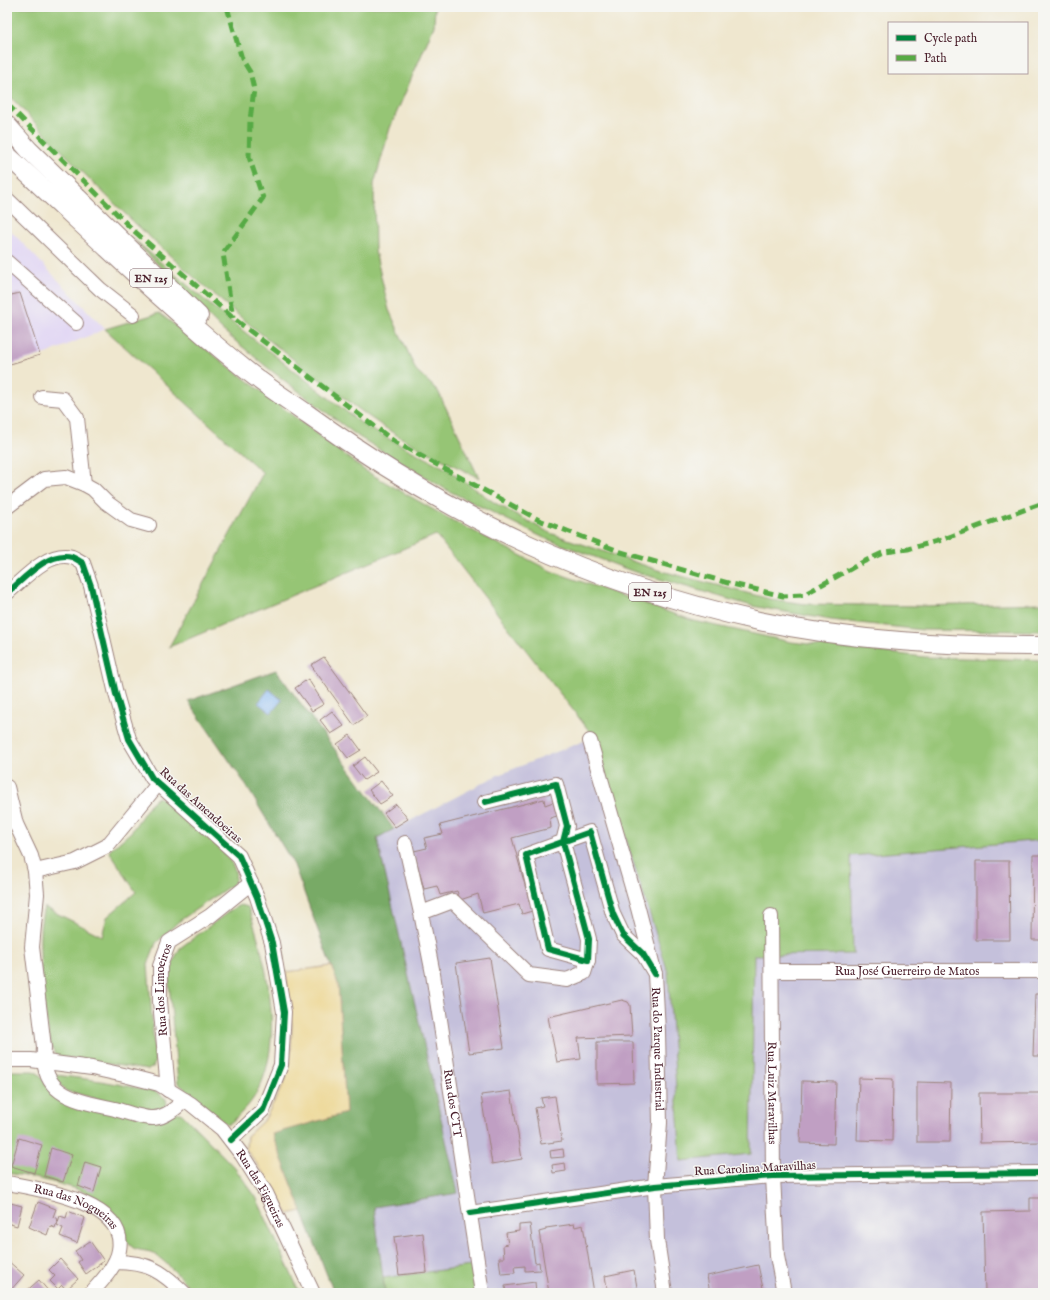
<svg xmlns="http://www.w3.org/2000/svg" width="1050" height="1300" font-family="'IM FELL English',serif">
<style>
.built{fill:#e0d4f4}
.industrial{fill:#c4c0db}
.green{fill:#96c574;stroke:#707250}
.forest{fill:#78aa66;stroke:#616448}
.sand{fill:#eeda9e;stroke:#9c7c64}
.water{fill:#87baf4;stroke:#686c90}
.building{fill:#c09fc3}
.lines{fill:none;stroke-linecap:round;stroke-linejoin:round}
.minor-casing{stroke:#9c837d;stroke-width:16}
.major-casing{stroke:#9c837d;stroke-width:20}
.minor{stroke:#fff;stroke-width:14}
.major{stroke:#fff;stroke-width:18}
.quiet{stroke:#57aa44;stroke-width:5;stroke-dasharray:10 5;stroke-linecap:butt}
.cycleway-casing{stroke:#f6f6f2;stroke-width:8}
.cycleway{stroke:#00873e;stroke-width:6}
.labels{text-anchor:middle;stroke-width:3;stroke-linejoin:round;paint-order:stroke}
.shield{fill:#f6f6f2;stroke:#7e6067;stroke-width:1}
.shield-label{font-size:11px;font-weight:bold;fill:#4a1f2b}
.street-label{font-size:12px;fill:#4a1f2b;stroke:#f6f6f2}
</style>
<rect width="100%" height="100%" fill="#f6f6f2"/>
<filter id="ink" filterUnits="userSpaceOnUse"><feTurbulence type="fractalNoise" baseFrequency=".025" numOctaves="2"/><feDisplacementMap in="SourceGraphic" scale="8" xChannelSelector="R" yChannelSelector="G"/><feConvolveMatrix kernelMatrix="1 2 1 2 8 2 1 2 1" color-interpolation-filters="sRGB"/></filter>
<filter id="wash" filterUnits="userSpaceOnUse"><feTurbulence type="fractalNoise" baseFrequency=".012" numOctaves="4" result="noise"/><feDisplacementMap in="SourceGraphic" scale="16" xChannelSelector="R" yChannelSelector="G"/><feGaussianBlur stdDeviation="0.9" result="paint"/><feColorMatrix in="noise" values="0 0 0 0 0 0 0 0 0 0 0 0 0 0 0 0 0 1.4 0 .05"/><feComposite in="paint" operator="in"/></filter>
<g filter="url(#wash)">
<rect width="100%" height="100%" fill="#efe7cf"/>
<!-- built -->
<path class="built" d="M7,227L105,329L48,353L7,366Z"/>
<!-- industrial -->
<path class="industrial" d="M594,737L668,972L681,1160L751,1154L754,955L853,954L850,856L1043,840V1293H385L374,1207L458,1193L377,838L498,775Z"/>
<!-- green -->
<g class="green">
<path d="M7,7H435L434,26L390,128L374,184L375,251L389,310L416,370L438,391L479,478C448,462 414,447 384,427C361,412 340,394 318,378C204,293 103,197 7,93Z"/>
<path d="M130,236L214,308L366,427L447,469L495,503L550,533L658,570L770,599L806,604L919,606L1043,603V631L923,630L831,620L752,606L632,571L544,538L447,490L359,437L268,368L221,329Z"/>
<path d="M159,313L364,470L448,518L551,571L694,621L791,642L925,657L1043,660V840L851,856L853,954L754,955L751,1154L681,1161L668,972L594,737L436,535L169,647L263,473L105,329Z"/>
<path d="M158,797C175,803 228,851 234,868C236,873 236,877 234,883L178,922L156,943L148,964L155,1062L153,1067L148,1070L56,1056C44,1036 39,960 40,934C40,925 42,916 44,907L102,936L107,917L136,892L109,851L131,832L150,804Z"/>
<path d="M241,905L248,907C268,963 291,1063 243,1111C238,1116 234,1121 227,1125L178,1083L168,972L180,948L235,907Z"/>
<path d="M7,1071H33L39,1074L52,1094L78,1106L181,1113L234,1167L256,1197L300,1293H194C181,1278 169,1264 153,1253C147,1250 137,1251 132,1247C121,1238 121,1220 112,1210C91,1187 37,1178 7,1173Z"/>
<path d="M56,1075L101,1081L155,1091L166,1099L167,1105L160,1109L150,1112L66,1091L54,1078Z"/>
<path d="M471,1266L476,1293H385L383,1278Z"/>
</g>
<!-- forest -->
<path class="forest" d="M276,670L394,829L377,838L458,1193L374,1207L385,1293H334L272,1134L346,1113L338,985L294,865L244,782L188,701Z"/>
<!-- sand -->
<path class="sand" d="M331,966L338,984L346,1113L272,1134L302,1211L288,1214L262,1171L246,1149L247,1136L265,1119L286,1079L291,1053L292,1026L286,972Z"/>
<!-- water -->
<path class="water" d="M269,689L282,700L271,713L258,703Z"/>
<g id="blocks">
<!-- building -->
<g class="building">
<path d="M20,293L40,355L7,365V296Z"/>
<path d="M324,657L367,716L354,725L311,665Z"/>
<path d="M308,679L324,704L312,711L295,688Z"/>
<path d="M332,711L344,726L331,734L320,720Z"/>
<path d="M350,735L361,750L348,758L337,744Z"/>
<path d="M365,757L377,772L364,780L353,766Z"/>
<path d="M381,781L393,796L380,804L369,790Z"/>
<path d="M544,799L545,805L553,802L557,816L550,818L551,828L512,838L532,911L522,914L519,904L483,913L478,894L460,900L457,891L440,895L437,886L424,889L414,851L427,848L424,838L443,834L440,825Z"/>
<path d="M396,804L408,819L395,827L384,813Z"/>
<path d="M1033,855H1043V940H1032Z"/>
<path d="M976,861H1009L1010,940H976Z"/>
<path d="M490,958L504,1048L469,1053L456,963Z"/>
<path d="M1035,994H1043V1056H1033Z"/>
<path d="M622,1000L628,1002L630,1005L632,1036L578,1038L581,1059L557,1062L548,1017Z"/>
<path d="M597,1042H633L634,1083L597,1084Z"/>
<path d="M859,1078L893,1079L892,1141L857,1140Z"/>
<path d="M802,1081L836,1082L834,1144L800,1143Z"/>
<path d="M917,1082L951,1083L950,1142H917Z"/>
<path d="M511,1091L522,1159L492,1164L481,1095Z"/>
<path d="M979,1093H1043V1142L980,1143Z"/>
<path d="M555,1096L562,1141L541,1144L535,1108L543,1106L541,1098Z"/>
<path d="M19,1138L42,1145L34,1173L11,1166Z"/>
<path d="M51,1148L72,1155L63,1182L44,1176Z"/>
<path d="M563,1149L564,1157L551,1158L550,1151Z"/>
<path d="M85,1162L101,1167L94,1192L78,1186Z"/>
<path d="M565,1163L566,1171L553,1173L552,1165Z"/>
<path d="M1030,1198H1043V1281L1040,1293H985L983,1212L1030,1211Z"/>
<path d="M7,1202L22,1206L17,1226L7,1223Z"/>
<path d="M38,1202L56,1209L53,1217L58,1219L55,1228L50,1226L47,1235L29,1227Z"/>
<path d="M68,1211L85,1218L77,1243L60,1236L63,1228L57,1225L60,1216L66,1218Z"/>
<path d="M530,1224L535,1263L539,1262L540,1270L525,1271V1266L514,1267L515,1273L501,1274L499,1258H504L503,1245L508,1244L506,1233L519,1231V1225Z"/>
<path d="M574,1224L575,1227L583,1225L594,1293H549L539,1232L546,1230V1228Z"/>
<path d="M423,1233L427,1272L399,1275L394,1237Z"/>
<path d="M90,1241L104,1261L86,1274L78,1262L81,1260L75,1251Z"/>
<path d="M60,1259L78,1279L66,1290L62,1285L58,1289L50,1281L55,1276L49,1270Z"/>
<path d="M7,1260L24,1275L10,1291L7,1289Z"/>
<path d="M758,1265L764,1293H710L707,1276Z"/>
<path d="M634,1270L638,1293H608L605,1276Z"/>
<path d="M39,1280L50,1293H24Z"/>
<path d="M535,1282L536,1293H506L505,1286Z"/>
</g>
</g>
</g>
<g filter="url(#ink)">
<use href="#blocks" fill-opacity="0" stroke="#9c837d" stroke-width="1"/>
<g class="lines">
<defs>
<g id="minor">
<path d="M7,199L100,289L133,315"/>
<path d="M7,262L76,323"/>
<path d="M42,397L63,399L77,418L84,484"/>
<path d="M7,507L44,479L66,477L84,484L93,489L106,502L131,520L149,525"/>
<path d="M7,593C23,580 48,550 72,557C75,558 79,561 83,563L91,586L116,694L129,739L152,778L239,856L257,897L272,943L284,1012L281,1065L263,1110L231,1140"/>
<path id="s1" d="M590,741L638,908L655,974L658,1032L660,1123L655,1186L657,1240L665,1293"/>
<path d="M7,787L16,824L31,856L35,871L37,894L32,947L44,1047C40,1097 76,1100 115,1109C125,1112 144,1119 154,1118C166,1117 176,1108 185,1100"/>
<path d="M485,802L556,784L567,826L563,842L589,939L588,960L548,949L526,855L590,832L613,914L623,935L643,954L655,974"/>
<path d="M405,843L421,913L453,901L529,975L567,980L584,973L588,960"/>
<path d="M35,871L75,862L107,846L158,784"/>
<path id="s2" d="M421,913L433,974L482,1293"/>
<path id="s3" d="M771,916L773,1176L777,1256L784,1293"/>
<path id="s4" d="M772,971H1043"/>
<path id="s5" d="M7,1060H31L92,1068L124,1075L159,1084L191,1104L222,1129L242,1155L266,1193L313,1293"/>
<path id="s6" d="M168,1090L160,1001V966L169,942L210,916L251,883"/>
<path id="s7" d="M7,1183C39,1189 128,1202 119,1250C117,1265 101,1282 91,1293"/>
<path d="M470,1213L655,1186L773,1176L1043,1173"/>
<path d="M115,1262C148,1262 162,1271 184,1293"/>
</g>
<g id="major">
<path d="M7,125L29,150L199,316"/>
<path d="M7,155C86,227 162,303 246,370C266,386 288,400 309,415C449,516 590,584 759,621C852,641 948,646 1043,646"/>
</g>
</defs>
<!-- minor casing -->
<use href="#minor" class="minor-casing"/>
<!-- major casing -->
<use href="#major" class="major-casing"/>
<!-- minor -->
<use href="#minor" class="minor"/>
<!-- major -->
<use href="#major" class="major"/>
<!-- quiet -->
<g class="quiet">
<path d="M227,7L242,59L250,72L254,89L250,120L249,157L263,198L223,253L233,318"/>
<path d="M7,104L133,230L233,318L395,442L539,520L621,552L728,583L783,596L803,595L863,562L885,552L908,549L941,540L1043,503"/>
</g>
<defs>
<g id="cycleway">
<path d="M7,593C23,580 48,550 72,557C75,558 79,561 83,563L91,586L116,694L129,739L152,778L239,856L257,897L272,943L284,1012L281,1065L263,1110L231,1140"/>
<path d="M485,802L556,784L567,826L563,842L589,939L588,960L548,949L526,855L590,832L613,914L623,935L643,954L655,974"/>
<path d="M470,1213L655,1186L773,1176L1043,1173"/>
</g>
</defs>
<!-- cycleway casing -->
<use href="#cycleway" class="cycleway-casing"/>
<!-- cycleway -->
<use href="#cycleway" class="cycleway"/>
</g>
</g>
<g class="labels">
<!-- shield labels -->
<g class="shield">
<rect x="130" y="269" width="42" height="18" rx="3"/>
<rect x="629" y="583" width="42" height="18" rx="3"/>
</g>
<g class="shield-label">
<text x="151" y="282">EN 125</text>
<text x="650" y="596">EN 125</text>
</g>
<!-- street labels -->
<g class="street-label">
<text transform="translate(201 805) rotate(42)" y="4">Rua das Amendoeiras</text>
<text dy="4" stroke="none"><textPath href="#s4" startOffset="135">Rua José Guerreiro de Matos</textPath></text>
<text dy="4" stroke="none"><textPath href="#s6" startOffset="101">Rua dos Limoeiros</textPath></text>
<text dy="4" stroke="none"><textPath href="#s1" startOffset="317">Rua do Parque Industrial</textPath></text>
<text dy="4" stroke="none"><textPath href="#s3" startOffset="177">Rua Luiz Maravilhas</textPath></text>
<text dy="4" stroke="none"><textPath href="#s2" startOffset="193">Rua dos CTT</textPath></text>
<text transform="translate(755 1168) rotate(-3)" y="4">Rua Carolina Maravilhas</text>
<text dy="4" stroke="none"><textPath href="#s5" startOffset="303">Rua das Figueiras</textPath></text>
<text dy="4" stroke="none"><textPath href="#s7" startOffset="74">Rua das Nogueiras</textPath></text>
</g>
</g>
<!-- margin -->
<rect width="1050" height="1300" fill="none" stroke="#f6f6f2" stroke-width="24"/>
<!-- legend -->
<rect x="888" y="22" width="140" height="52" fill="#f6f6f2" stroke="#b1a0a2"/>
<rect x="896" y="35" width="20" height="6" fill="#00873e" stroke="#b1a0a2"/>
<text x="924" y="42" font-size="12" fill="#4a1f2b">Cycle path</text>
<rect x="896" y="55" width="20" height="6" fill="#57aa44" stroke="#b1a0a2"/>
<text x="924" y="62" font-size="12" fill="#4a1f2b">Path</text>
</svg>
